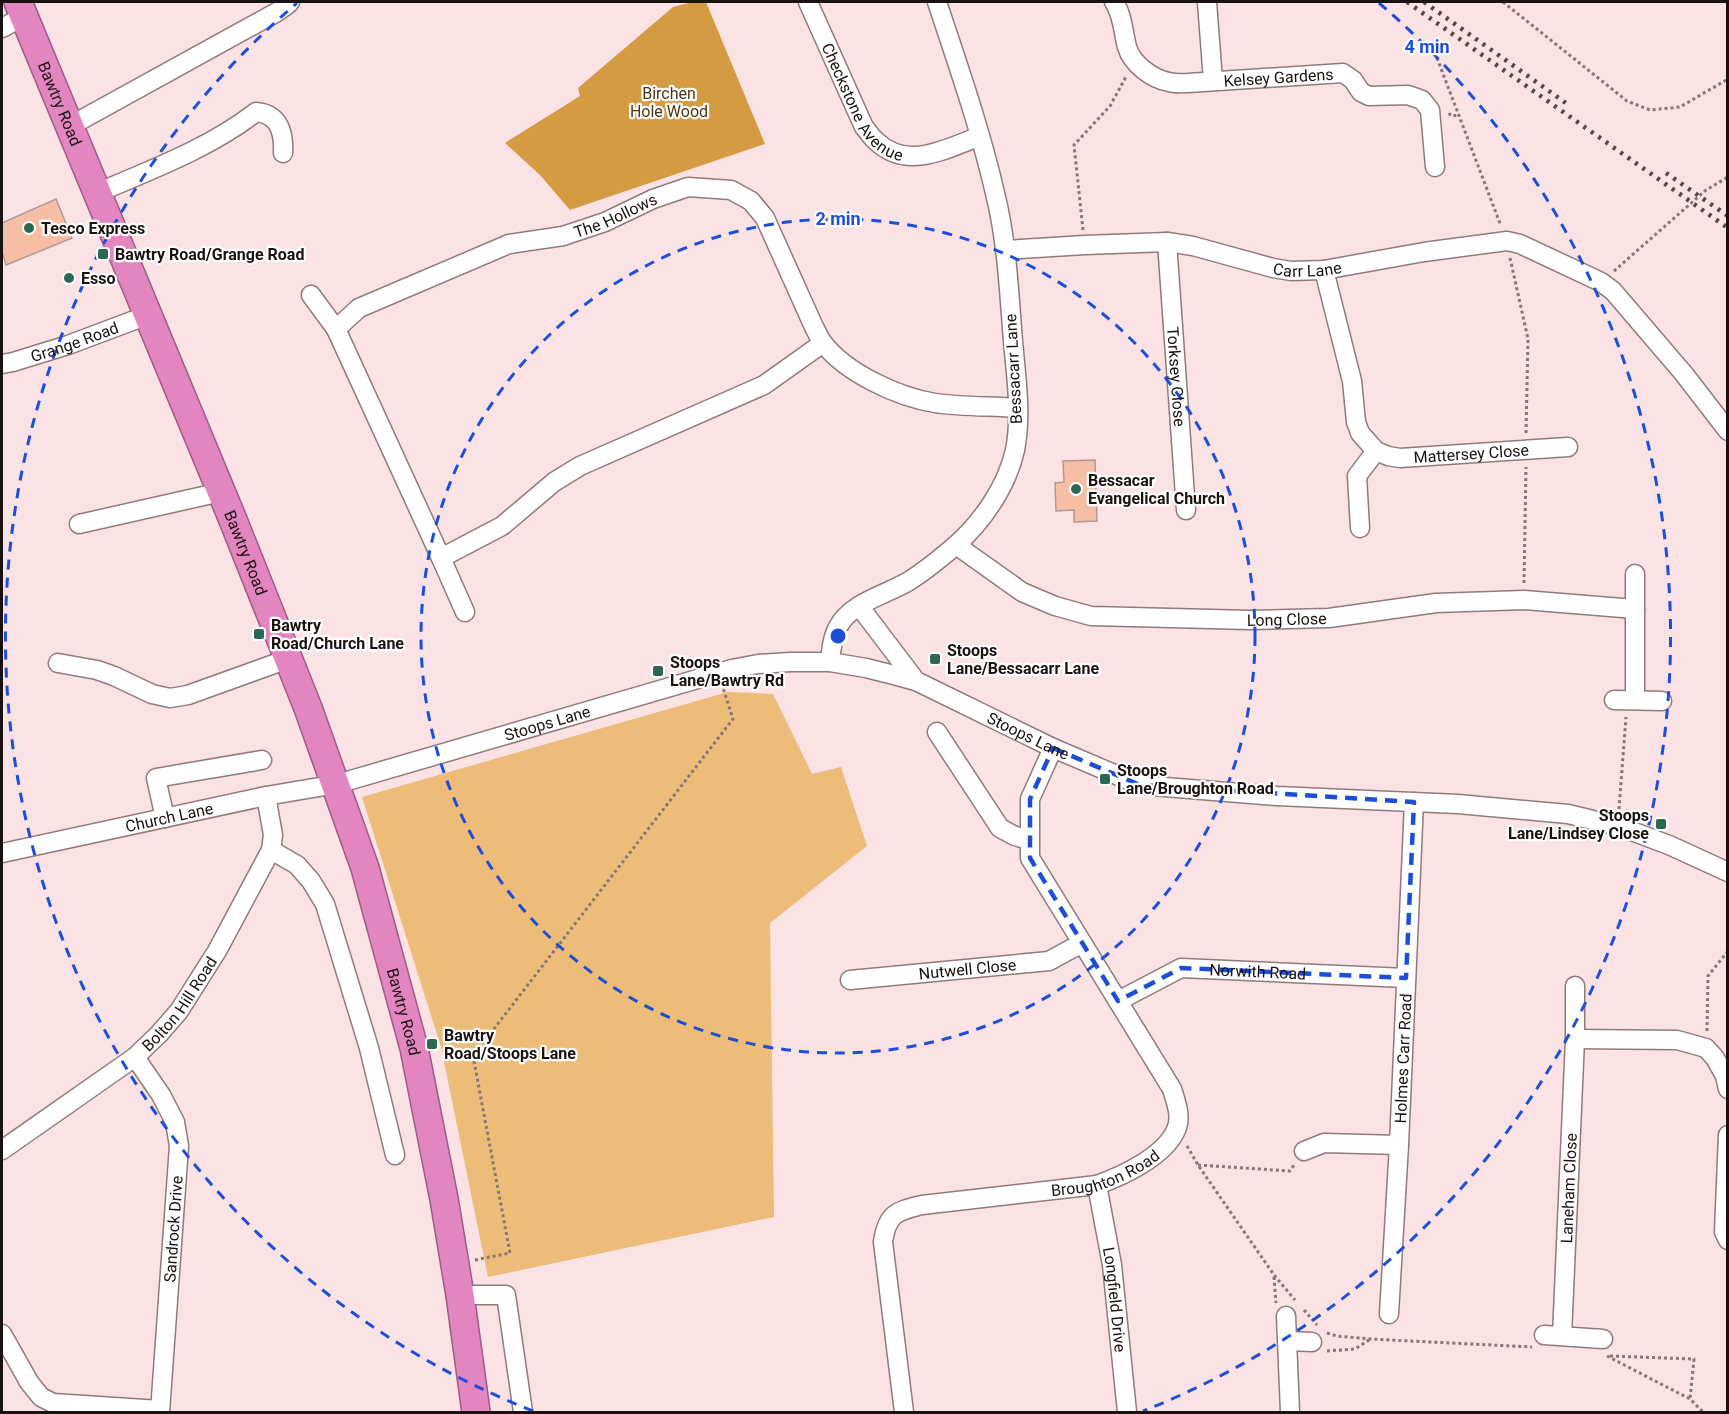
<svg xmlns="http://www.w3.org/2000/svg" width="1729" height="1414" font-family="Roboto,sans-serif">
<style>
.green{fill:#edbc79}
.forest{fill:#d59b43}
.building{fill:#f7bea6;stroke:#b09b93;stroke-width:1.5}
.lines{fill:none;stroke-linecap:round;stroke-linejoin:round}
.minor-casing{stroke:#907a7c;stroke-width:21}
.highway-casing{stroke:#9c5c84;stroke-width:30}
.path{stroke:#867677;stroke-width:3;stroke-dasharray:3 3;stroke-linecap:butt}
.minor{stroke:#fff;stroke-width:18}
.highway{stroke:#e385c1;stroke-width:27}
.rail{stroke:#534647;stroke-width:4.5;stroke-dasharray:3 6;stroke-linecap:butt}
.marked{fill:none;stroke:#1d4ed8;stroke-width:4.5;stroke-dasharray:12 8;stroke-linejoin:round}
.ring{fill:none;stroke:#1d4ed8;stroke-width:3;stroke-dasharray:10 8}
.poi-dot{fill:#2b6752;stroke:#fff;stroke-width:2}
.labels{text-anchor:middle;stroke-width:4.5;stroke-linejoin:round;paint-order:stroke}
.street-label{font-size:16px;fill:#191112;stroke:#fff}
.park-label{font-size:16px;fill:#4d3510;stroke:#fff}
.poi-label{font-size:16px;font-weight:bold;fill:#191112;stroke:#fff;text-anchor:start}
.centre{fill:#1d4ed8;stroke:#fff;stroke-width:3}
.ring-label{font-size:18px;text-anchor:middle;font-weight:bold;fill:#1d4ed8;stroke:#fff;stroke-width:4.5;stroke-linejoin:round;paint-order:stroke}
</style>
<rect width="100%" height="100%" fill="#fbe2e4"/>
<!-- green -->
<path class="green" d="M728,692L773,694L812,774L841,767L867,846L770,923L774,1217L488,1277L441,1047L362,797Z"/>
<!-- forest -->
<path class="forest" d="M692,2H706L765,144L570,210L540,175L505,143L580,96L578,88L673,7Z"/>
<!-- building -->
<g class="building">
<path d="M56,199L72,238L6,265L2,252V223Z"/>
<path d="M1095,460L1097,521L1074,522V510L1056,511L1055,483L1064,482L1063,461Z"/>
</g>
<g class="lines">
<defs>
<g id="minor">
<path id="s1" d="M808,2L864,127C868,131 871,137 876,141C907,171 946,149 980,136"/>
<path id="s2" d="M1114,2C1123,15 1123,32 1127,47C1132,64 1152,79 1169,82C1175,84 1182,83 1188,83L1343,73L1353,80L1361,92L1369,96L1408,95L1422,100L1430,110L1435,167"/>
<path d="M1207,2L1213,81"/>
<path d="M2,28L24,16"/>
<path d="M70,126L277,12L287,5L290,2"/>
<path d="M97,193C150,170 210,148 256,112C280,114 284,134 283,153"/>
<path id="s3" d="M1167,242L1186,510"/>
<path id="s4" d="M1005,250L1085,245L1167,242L1193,246L1273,268L1291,271L1324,270L1424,252L1507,241L1520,244L1601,282L1613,291L1684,374L1728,431"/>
<path id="s5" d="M1324,270L1352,381L1356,422L1360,433L1376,451L1388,456L1400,458L1568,447"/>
<path d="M311,295L336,329"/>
<path id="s6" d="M823,343L764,385L580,466L554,482L502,526L441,558L336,329L359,308L509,244L563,236L605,222L653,199L688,187L731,190L751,201L765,218L814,327C817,332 819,338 823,343C846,373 898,397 935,403C962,407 991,406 1018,408"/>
<path id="s7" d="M2,364L13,362L68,345L148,315"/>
<path d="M79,524L221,492"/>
<path d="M1360,528L1357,476L1376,451"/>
<path id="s8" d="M956,545L1022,592L1055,606L1091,616L1250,620L1329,618L1436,603L1524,600L1635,609"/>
<path d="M441,558L465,612"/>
<path d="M859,606L916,681"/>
<path d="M830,662C831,651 832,638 838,627C851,602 886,595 909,581C925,571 942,557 956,545C983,521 1007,486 1015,450C1022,414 1016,377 1013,341C1009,292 1007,241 995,193C980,128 958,65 937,2"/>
<path d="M58,663L97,670L114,676L152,694L170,698L188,695L288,659"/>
<path d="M1614,700L1662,701"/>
<path d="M1635,700V574"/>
<path d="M937,732L1000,828L1015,836L1029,840"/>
<path d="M165,818L156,778L262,760"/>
<path d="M271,850L297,865L311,881L325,904L369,1048L395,1155"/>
<path id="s9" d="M2,853L266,796L337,784L732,669L758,664L790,662H830L866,668L890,674L916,681L1053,748L1140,785L1277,796L1458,804L1568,814L1618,826L1669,845L1728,872"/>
<path id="s10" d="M850,980L1049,961L1082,943"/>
<path id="s11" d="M1118,1001L1181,968L1406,978"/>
<path d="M1575,1039L1677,1040L1706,1048L1715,1058L1725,1076L1728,1089"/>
<path d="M135,1057L161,1095L175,1122L179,1146L160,1412"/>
<path d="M1728,1135L1724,1232L1728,1240"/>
<path id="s12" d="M2,1150L135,1057L159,1034L179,1011L217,951L271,850L273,835L266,796"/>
<path d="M1304,1151L1324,1143L1399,1145"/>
<path id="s13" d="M1097,1185L1112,1265L1127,1412"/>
<path d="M460,1295H506L523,1412"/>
<path id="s14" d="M1389,1314L1399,1145L1414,802"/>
<path d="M1286,1316L1290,1412"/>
<path d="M2,1334L29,1382L41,1397L53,1403L160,1410"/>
<path d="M1544,1335L1603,1339"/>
<path id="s15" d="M1562,1336L1575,1039V986"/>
<path d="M1288,1341L1312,1342"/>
<path id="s16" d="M904,1412L883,1242C887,1214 896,1211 922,1205L1097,1185C1122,1176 1164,1157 1176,1130C1182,1117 1176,1102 1172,1089L1030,858V799L1053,748"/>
</g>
<g id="highway">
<path id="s17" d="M18,2L233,520L308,708L365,868L414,1048L444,1199L460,1295L476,1412"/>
</g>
</defs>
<!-- minor casing -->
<use href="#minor" class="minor-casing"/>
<!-- highway casing -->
<use href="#highway" class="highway-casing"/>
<!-- path -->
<g class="path">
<path d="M1503,2L1627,101L1650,110L1680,107L1728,79"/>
<path d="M1435,40L1437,58L1501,226"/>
<path d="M1449,113L1451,116L1460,115"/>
<path d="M1083,230L1074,145L1110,106L1127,75"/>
<path d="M1510,258L1528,339L1526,433"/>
<path d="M1614,271L1706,190L1728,177"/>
<path d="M1524,583L1526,467"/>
<path d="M1619,809L1626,717"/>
<path d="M1707,1031L1708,976L1728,951"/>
<path d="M1187,1146L1198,1165L1274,1275L1295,1300"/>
<path d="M1198,1165L1290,1171L1294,1165"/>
<path d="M475,1260L510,1253L473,1056L733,719L723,688"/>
<path d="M1274,1277L1276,1303"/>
<path d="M1304,1310L1317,1325"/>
<path d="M1327,1333L1337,1336L1370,1339L1532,1347"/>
<path d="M1327,1351L1355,1349L1369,1340"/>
<path d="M1607,1356L1690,1399L1703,1412"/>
<path d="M1610,1356L1694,1359L1690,1399"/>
</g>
<!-- minor -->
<use href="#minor" class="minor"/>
<!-- highway -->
<use href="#highway" class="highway"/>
<!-- rail -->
<g class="rail">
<path d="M1407,2L1728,228"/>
<path d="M1424,2L1570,106"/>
<path d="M1666,173L1728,216"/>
</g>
</g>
<!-- marked area -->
<path class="marked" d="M1053,748L1140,785L1414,802L1406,978L1181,968L1118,1001L1030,858V799Z"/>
<!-- distance rings -->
<g class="ring">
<circle cx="838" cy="636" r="417"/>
<path d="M533 1411A833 833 0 0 1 297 3M1379 3A833 833 0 0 1 1143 1411"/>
</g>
<!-- markers -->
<g class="poi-dot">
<circle cx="29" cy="228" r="6"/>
<rect x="97" y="248" width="12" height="12" rx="3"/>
<circle cx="69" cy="278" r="6"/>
<circle cx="1076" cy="489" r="6"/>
<rect x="253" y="628" width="12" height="12" rx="3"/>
<rect x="929" y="653" width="12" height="12" rx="3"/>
<rect x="652" y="665" width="12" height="12" rx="3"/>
<rect x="1099" y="773" width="12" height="12" rx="3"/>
<rect x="1655" y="818" width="12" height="12" rx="3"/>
<rect x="426" y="1038" width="12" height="12" rx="3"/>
</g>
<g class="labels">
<!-- street labels -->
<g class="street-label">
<text dy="6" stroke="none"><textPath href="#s2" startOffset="214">Kelsey Gardens</textPath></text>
<text dy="6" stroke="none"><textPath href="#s1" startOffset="116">Checkstone Avenue</textPath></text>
<text dy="6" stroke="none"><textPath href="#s17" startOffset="110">Bawtry Road</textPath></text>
<text dy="6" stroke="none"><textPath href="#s6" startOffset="998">The Hollows</textPath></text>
<text dy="6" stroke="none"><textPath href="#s4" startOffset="306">Carr Lane</textPath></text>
<text dy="6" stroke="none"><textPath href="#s7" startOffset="76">Grange Road</textPath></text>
<text transform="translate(1013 369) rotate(-93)" y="6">Bessacarr Lane</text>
<text dy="6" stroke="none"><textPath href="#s3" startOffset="135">Torksey Close</textPath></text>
<text dy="6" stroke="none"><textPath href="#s5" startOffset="288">Mattersey Close</textPath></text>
<text dy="6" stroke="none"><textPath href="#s17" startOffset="596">Bawtry Road</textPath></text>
<text dy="6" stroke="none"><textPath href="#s8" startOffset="350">Long Close</textPath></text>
<text dy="6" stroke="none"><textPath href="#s9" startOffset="561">Stoops Lane</textPath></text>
<text dy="6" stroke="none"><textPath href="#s9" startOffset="1065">Stoops Lane</textPath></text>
<text dy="6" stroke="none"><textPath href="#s9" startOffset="171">Church Lane</textPath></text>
<text dy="6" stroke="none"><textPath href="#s10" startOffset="118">Nutwell Close</textPath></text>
<text dy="6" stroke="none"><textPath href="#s11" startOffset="148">Norwith Road</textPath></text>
<text dy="6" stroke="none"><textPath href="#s12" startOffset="232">Bolton Hill Road</textPath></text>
<text dy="6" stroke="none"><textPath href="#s17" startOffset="1082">Bawtry Road</textPath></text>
<text dy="6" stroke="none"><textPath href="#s14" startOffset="256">Holmes Carr Road</textPath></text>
<text dy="6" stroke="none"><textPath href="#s16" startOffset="418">Broughton Road</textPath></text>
<text dy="6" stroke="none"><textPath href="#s15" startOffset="148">Laneham Close</textPath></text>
<text transform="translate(173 1229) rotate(-86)" y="6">Sandrock Drive</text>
<text dy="6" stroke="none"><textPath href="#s13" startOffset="116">Longfield Drive</textPath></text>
</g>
<!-- park labels -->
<g class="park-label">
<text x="669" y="99">Birchen<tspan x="669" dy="18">Hole Wood</tspan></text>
</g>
<!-- poi labels -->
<g class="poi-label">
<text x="41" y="234">Tesco Express</text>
<text x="115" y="260">Bawtry Road/Grange Road</text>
<text x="81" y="284">Esso</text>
<text x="1088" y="486">Bessacar<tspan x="1088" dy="18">Evangelical Church</tspan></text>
<text x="271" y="631">Bawtry<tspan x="271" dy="18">Road/Church Lane</tspan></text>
<text x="947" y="656">Stoops<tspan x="947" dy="18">Lane/Bessacarr Lane</tspan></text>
<text x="670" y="668">Stoops<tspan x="670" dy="18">Lane/Bawtry Rd</tspan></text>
<text x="1117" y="776">Stoops<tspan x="1117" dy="18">Lane/Broughton Road</tspan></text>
<text x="1649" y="821" text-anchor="end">Stoops<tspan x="1649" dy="18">Lane/Lindsey Close</tspan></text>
<text x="444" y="1041">Bawtry<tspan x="444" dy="18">Road/Stoops Lane</tspan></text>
</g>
</g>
<circle cx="838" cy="636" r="9" class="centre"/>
<g class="ring-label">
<text x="1427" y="53">4 min</text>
<text x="838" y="225">2 min</text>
</g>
<!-- border -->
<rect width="1729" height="1414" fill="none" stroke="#191112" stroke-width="6"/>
</svg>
